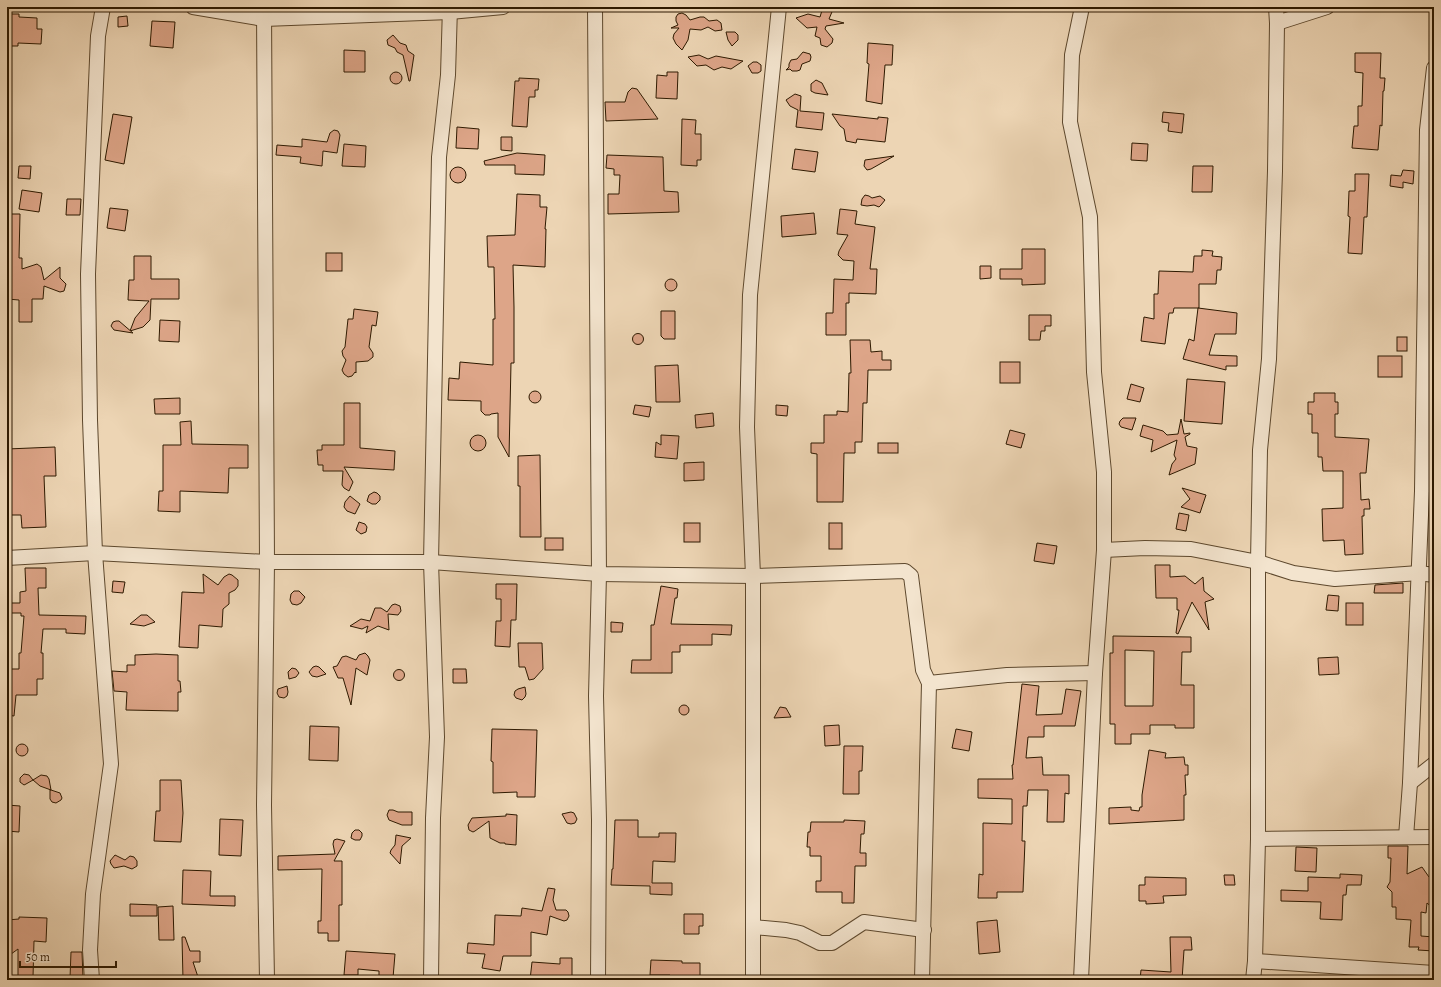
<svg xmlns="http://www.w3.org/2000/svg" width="1441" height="987" font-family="Alegreya,serif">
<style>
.building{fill:#dda588;stroke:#2d1900;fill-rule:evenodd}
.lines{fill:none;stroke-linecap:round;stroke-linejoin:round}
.minor-casing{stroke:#5d482d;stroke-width:16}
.minor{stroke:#f3e4ce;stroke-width:14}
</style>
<rect width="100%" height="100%" fill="#edd5b4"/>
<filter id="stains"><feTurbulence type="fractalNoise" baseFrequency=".005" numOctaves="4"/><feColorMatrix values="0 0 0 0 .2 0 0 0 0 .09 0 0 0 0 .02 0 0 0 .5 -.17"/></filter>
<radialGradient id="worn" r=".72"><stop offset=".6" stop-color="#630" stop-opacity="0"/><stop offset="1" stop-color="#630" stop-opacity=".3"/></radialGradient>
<!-- building -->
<g class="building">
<path d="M823,7H834L829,19L844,23L826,26L825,29L833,39L832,43L827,47L821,45L820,38L815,36L817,27L807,28L796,18L808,14L820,17Z"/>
<path d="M682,13L686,15L690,20L700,17H704L709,21L717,20L721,23L722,30L715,31L708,27L701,30L690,29L688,40L682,50L676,44L673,38L674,34L679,28H671L678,25L676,21V17L678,14Z"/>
<path d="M7,14H19V17L37,18V29H42L41,44L18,43V46H7Z"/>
<path d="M127,16L128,26L118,27V17Z"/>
<path d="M152,21L175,22L173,48L150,46Z"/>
<path d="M726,32H735L738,35V40L732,46L728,40Z"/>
<path d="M393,35L400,43L406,45L408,51L414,55L410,81H409L403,55L397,52L395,48L388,45L387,40Z"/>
<path d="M868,43L893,45L892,65H885L882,104L866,101L869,64L867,63Z"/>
<path d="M344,50L365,51V72H344Z"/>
<path d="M803,52L810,54L811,57L810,61L802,64L800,70L797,71H792L790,69L786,70L789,67V64L791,60L797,59Z"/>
<path d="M1355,53H1381L1380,78H1385L1384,91H1383L1382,126L1380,125L1378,150L1352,148L1354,126H1358V106H1362L1363,73L1355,72Z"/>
<path d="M699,55L708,59L716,56L743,61L731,69L722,67L714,70L706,65L697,66L688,57Z"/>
<path d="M753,62H757L761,65V71L758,73H752L748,66Z"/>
<circle cx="396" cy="78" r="6"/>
<path d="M667,72H678L677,99L656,98L657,75L667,76Z"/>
<path d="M519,78L539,79L538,90H535V97H529L527,127L512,126L515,81H519Z"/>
<path d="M816,80L822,83L828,95L815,93L811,91V84Z"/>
<path d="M632,88L637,89L658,119L606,121L605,102H625L628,92Z"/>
<path d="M795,94L801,96L800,111L824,113L822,130L796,127L798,110L790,106L786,100Z"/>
<path d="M1163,112L1184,114L1182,133L1168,131L1169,123L1162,122Z"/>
<path d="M113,114L132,117L124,164L105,160Z"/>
<path d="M832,114L878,119V117L888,118L885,142L857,139L856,143L846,141L844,129L840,126Z"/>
<path d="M682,119L696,120L695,134H701V160H697V166L681,165Z"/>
<path d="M457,127L479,129L478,149L456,148Z"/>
<path d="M334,130L338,131L340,135L337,153L323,151L322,166L300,163L301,157L276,155L277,145L302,147V139L327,142L330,133Z"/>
<path d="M501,137H512V151L501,150Z"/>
<path d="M1132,143L1148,144L1147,161L1131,160Z"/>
<path d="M344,144L366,146L365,167L342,166Z"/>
<path d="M795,149L818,152L815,172L792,169Z"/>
<path d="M517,153L545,155L544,175L515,174V165H485L484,161Z"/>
<path d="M607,155L663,157L664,191L678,192L679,212L608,214V194H619L620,175H614V169L606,168Z"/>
<path d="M894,156L871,169L867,170L864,166L865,160Z"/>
<path d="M19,166H31L30,179L18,178Z"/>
<path d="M1193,166H1213L1212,192H1192Z"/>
<circle cx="458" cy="175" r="8"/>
<path d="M1403,170L1414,171L1413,184L1403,182V188L1390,186L1391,175L1401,176Z"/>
<path d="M1355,174H1369L1367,217H1364L1362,254L1348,253L1350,217L1348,216L1349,191H1355Z"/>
<path d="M22,190L42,193L39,212L19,209Z"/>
<path d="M517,194L540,195V207H547L545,229H546L545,267L513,265L514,307V363H511L509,457L498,437V413L491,414L490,415H485L481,411V401L448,400L449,378L459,379L460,362L493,365V319H495L494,267H488L487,236L515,235Z"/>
<path d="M865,195L869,196L872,198L880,196L885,200L881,205L879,207L874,205L867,206L861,205L862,199Z"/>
<path d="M67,199H81L80,215H66Z"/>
<path d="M110,208L128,210L125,231L107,228Z"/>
<path d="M840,209L857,211L855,224L875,227L870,269H877L876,294L849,293V303H846V335H826V313H833L834,279L853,280L854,261L843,260L838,255L839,251L848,235L837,234Z"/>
<path d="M814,213L816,234L782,237L781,216Z"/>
<path d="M7,214H20L19,258H22V269L37,264L41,267L44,280L60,267V278L66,284L64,291L60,292L44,286L43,299H32V322H19V300L7,299Z"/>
<path d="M1022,249H1045V284L1022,285V279H1000V269H1022Z"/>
<path d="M1202,250L1213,251L1212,256L1222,257L1221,270H1217L1216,284H1199V308H1174L1173,313H1169L1165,344L1141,341L1144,317L1154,319V294H1158L1159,271L1193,272L1194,256H1202Z"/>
<rect x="326" y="253" width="16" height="18"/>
<path d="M134,256H151V279H179V299H151L150,320L143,327L130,331L135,318L149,301L128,300L129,280H134Z"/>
<path d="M980,266H991V278L980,279Z"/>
<circle cx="671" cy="285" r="6"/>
<path d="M1198,308L1237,313L1236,334H1215L1209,355L1237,356V366H1226V370L1183,359L1189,339L1194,341Z"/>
<path d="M354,309L378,312L376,326L372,325L369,347L373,353V357L368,361L356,362V373L355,372L352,376L348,377L344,374L342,370L346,360L343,356L342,351L345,347L348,319H353Z"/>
<path d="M661,311H675V339H664L661,336Z"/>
<path d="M1029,315H1051V326H1045V331H1041L1040,340H1029Z"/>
<path d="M160,320L180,321L179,342L159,341Z"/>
<path d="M116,321H119L133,333L114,330L111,326L113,322Z"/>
<circle cx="638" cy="339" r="5.5"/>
<rect x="1397" y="337" width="10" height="14"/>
<path d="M850,340H870L871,352L882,351V360H891V370H868L867,403H863L862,442H855V453H844L843,502H817V454L811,453V443H824V415H837V411L848,412L849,373H851Z"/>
<rect x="1378" y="356" width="24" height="21"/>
<rect x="1000" y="362" width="20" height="21"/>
<path d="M678,365L680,402H656L655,366Z"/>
<path d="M1187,379L1225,382L1222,424L1184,421Z"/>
<path d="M1131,384L1144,388L1140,402L1127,399Z"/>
<circle cx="535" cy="397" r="6"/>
<path d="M1314,393H1335V402H1338V414H1335V437L1369,439L1366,473H1360L1361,500L1369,499L1370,509H1364V516H1362L1363,554L1345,555L1344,540L1323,541L1322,509L1343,508V471H1323L1322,457H1318V433H1312V414H1308V402H1314Z"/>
<path d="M180,398V414H155L154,399Z"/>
<path d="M344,403H360V448L395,451L394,470L344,467L353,482L349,491L344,488L342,485L343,471H323V465H318L317,450H322V445H344Z"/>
<path d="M635,405L651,407L649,417L633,414Z"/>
<path d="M776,405L788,406L787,416L776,415Z"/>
<path d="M713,413L714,426L696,428L695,415Z"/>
<path d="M1123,418H1136L1132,430L1121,427L1119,424L1120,421Z"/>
<path d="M1181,419L1184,434L1190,433V434L1185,437L1187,446L1197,448L1195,464L1169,475L1172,464L1176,459L1174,455L1177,440L1151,452L1153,440L1140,436L1143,425L1163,431L1167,435L1178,434Z"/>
<path d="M191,421L192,444L248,445V468H229L228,493L180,491V512L158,511L159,491H163V445H181L180,422Z"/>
<path d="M1010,430L1025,434L1021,448L1006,444Z"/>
<path d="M661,435L679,436L677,459L655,457L656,442L661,445Z"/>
<circle cx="478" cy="443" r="8"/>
<rect x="878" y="443" width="20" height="10"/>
<path d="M55,447L56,476H44L46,527L22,528L21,515H7V449Z"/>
<path d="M540,455L541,537H520V486H518V456Z"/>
<path d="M704,462V480L684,481V463Z"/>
<path d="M1182,488L1206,495L1200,513L1181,507L1190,499Z"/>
<path d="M374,492L377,493L380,496V500L376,504H372L367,501L369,495Z"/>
<path d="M350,496L360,504L355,514L347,511L344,507L345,502Z"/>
<path d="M1179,513L1189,515L1186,531L1176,529Z"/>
<path d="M359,522L365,524L367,527L366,532L361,534L356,530Z"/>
<rect x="684" y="523" width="16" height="19"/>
<rect x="829" y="523" width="13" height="26"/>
<rect x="545" y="538" width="18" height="12"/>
<path d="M1037,543L1057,546L1054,564L1034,561Z"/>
<path d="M1155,565H1170V577L1185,576L1195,584L1203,577L1204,591L1214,599L1205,602L1209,630L1192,602L1178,634L1176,633L1179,610H1177V598H1156Z"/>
<path d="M25,568H46V588H38L39,615L86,616L85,634L66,633V629H43L41,653H43V679H37V695H16L14,716L7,715L8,669H19V653H21L24,616H21V613H7V603H20V592L26,591Z"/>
<path d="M203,574L218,585L224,577L229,574L232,575L238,580V586L235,590L229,593V604L223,609L222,627L199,625L198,648L179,647L182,592L204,593Z"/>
<path d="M113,581L125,582L123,593L112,592Z"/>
<path d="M1403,583V593H1374L1375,585Z"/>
<path d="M496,584H517L516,620H511L510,647L495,646L496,621H501V599H496Z"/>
<path d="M661,586L678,589L677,598H675L671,624L732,625L731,635L712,634V645H680V652H672V673H631L632,660H651V625H654Z"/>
<path d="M294,591H299L305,597L301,603L297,605L292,604L290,600L291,594Z"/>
<path d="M1328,595L1339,596L1338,611L1326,610Z"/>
<rect x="1346" y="603" width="17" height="22"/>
<path d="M395,604L400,606L401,611L398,615L388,614L389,630L378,626L366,633L368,626L362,629L350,626L361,619L370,621L375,608H381L387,612L392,605Z"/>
<path d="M141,615H147L155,622L144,626L130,624Z"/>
<path d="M611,622L623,623L622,632H611Z"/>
<path d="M1113,636L1191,637V652H1182L1181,685H1194V728H1175V725H1150V734H1131V744H1115V724H1110V653H1113ZM1125,650L1154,651L1153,706H1125Z"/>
<path d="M518,643H542L543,669L534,679L529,680L525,667H519Z"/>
<path d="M365,653L368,656L370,660L367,675L356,668L351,705L343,678H338L333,667L337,666L342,657L346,656L356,660L359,655Z"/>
<path d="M156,654L178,655V681H180L181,692H178V711L126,710L127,692L114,691L112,671L127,672V665H135V655Z"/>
<path d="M1338,657L1339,674L1319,675L1318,658Z"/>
<path d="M316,666L319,667L326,674L317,677L312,676L309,672L313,667Z"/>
<path d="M292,668L296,669L299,673L296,677L289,679L288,672Z"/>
<path d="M453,669H466L467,683H453Z"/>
<circle cx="399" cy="675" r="5.5"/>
<path d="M1022,684L1039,686L1036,715L1062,714L1066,689L1081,691L1075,726H1044V737H1028L1026,758L1042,757L1043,775H1069V794L1065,793L1064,822H1047L1048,790H1028L1027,806H1023L1022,841H1025L1023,892H997V898H978L979,874L983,875V823L1012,824V799L978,798V779H1013L1012,765H1013Z"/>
<path d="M287,686L288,692L287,696L284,698L279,697L277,693L278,689Z"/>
<path d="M525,687L526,694L525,697L522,700L516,698L514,695L515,691L518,689Z"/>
<circle cx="684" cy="710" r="5"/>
<path d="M780,707L786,708L791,717L774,718Z"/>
<path d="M839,725L840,745L825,746L824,726Z"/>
<path d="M310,726L339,727L338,761L309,760Z"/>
<path d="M492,729L537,730L535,797H517V792L493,793V762L491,761Z"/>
<path d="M956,729L972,732L969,751L952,748Z"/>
<circle cx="22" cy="750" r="6"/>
<path d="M844,746H863L862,771H859V794H843Z"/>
<path d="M1149,750L1166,753L1165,758L1184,757L1185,765H1188V775H1185L1186,795H1184V820L1109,824V808L1131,807V810L1139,811L1140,807H1142V795Z"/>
<path d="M24,774L29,775L33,780L41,775L47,776L49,779L51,790L60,793L62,798L61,800L56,803L52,802L50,799V790H51L40,786L33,780L26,784L24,785L20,782V778Z"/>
<path d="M160,780H181L183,813L181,842L154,841L156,811H160Z"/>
<path d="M7,805L20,806L19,832L7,831Z"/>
<path d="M389,810H393L398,812H412V825H402L389,820L387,815Z"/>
<path d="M571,812L574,813L577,819L575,823L571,824L567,823L562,814Z"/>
<path d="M506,814L517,815L516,845L505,844V843H500L490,838L489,821L475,831L473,832L469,830L468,825L472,818L506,816Z"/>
<path d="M220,819L243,820L241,856L219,855Z"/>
<path d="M615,820H638V837H659V833H676L675,862L653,861L652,883H672V895L650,894V886L611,885L612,869H613Z"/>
<path d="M844,820L865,821L864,834H861L860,853H866V866H855L854,903H842V892H816V881H821V856H810V847H807L808,832H810L811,822H844Z"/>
<path d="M355,830H359L362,833V836L360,840H355L351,838L352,833Z"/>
<path d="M396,835L411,838L402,846L400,864L390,853L391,850L395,845Z"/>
<path d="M337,839L345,841L334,861H342V905H339V941H328V933H318V921H321L322,869L278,870V856L335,854L333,844L334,840Z"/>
<path d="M1388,846H1408L1407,874L1422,867L1429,877H1434V909L1427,903L1426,913L1421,912V936L1434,937V951L1418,950L1419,947H1409L1411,920L1396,919V907H1392V892L1387,887L1390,882L1391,858H1388Z"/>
<path d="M1296,847L1317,848L1316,872L1295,871Z"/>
<path d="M115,855L125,860L130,856L134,857L137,861V866L132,869L124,866L114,868L111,864L110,861Z"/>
<path d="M183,870L211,871L210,896H235V906L182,904Z"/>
<path d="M1340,874L1362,875L1361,885H1347L1346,895H1343L1342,920L1320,919L1321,902L1281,901V890L1308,891V877L1340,878Z"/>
<path d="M1224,875H1234L1235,885H1225Z"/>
<path d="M1145,877L1186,878V895L1163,896L1164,903L1146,904V901H1139V885H1145Z"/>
<path d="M548,888L555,889L553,900L556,910H566L568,912L569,916L567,920L564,921L550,916L547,935L531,932V956H503L500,971L482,968L485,954L467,953L468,943L494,945L495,915L521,916L522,908L542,911Z"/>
<path d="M130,904L157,905V916H130Z"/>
<path d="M173,906L174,940H159L158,907Z"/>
<path d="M684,914H703V926H699V934H684Z"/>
<path d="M19,917L47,918L46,942L34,941L33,977H18V949L7,957V920L19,919Z"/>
<path d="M997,920L1000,952L979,954L977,922Z"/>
<path d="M182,937H185L190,951H200V962H193L199,980H183Z"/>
<path d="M1170,937H1191L1192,950H1184L1182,980H1140L1141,970L1171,972Z"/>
<path d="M346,951L395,954L393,978L379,977V971L358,969V975H344Z"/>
<path d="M71,952H82L83,978H70Z"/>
<path d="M560,958H572V980H530L532,962L560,964Z"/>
<path d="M651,960L682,961V963H700V980H683L671,979L670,975H650Z"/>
</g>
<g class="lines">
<defs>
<g id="minor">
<path d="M193,7L264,19L450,12L503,7"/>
<path d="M264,7L267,562L264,805L267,980"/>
<path d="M595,7L599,574L596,696L599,820L598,980"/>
<path d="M1277,23L1327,7"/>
<path d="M1104,550L1145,548L1191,549L1258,562L1293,573L1335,579L1419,573L1434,575"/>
<path d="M7,558L95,553L267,562H431L599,574L753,576L905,571L911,576L923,670L929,683L922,980"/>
<path d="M929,683L1007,675L1095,673"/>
<path d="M1410,783L1434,764"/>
<path d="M1406,837L1410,783L1422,491L1427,130L1434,68"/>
<path d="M1258,839L1434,837"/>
<path d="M753,927L786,930L800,933L820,943H832L864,922L924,930"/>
<path d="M1255,961L1434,973"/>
<path d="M92,980L90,950L93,894L111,764L95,553L90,420L88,274L98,36L103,7"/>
<path d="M431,980L433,818L437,737L431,562L439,157L448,75L450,7"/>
<path d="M753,980V576L747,427L750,295L779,7"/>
<path d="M1081,980L1095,673L1104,550V472L1094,372L1090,217L1070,122L1072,55L1082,7"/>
<path d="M1253,980L1255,961L1258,839V562L1260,450L1269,359L1275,171L1277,23L1276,7"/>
</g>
</defs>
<!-- minor casing -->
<use href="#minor" class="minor-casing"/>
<!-- minor -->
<use href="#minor" class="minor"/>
</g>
<!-- margin -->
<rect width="1441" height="987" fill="none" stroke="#edd5b4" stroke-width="24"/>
<rect x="8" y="8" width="1425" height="971" fill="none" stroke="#2d1900" stroke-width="2"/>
<rect x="12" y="12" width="1417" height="963" fill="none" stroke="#2d1900"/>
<!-- scale -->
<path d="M20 961v6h96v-6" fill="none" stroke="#2d1900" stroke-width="2"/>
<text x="26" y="961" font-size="12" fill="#2d1900" stroke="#f3e4ce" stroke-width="3" paint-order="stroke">50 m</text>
<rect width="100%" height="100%" filter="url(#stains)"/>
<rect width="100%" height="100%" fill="url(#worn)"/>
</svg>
